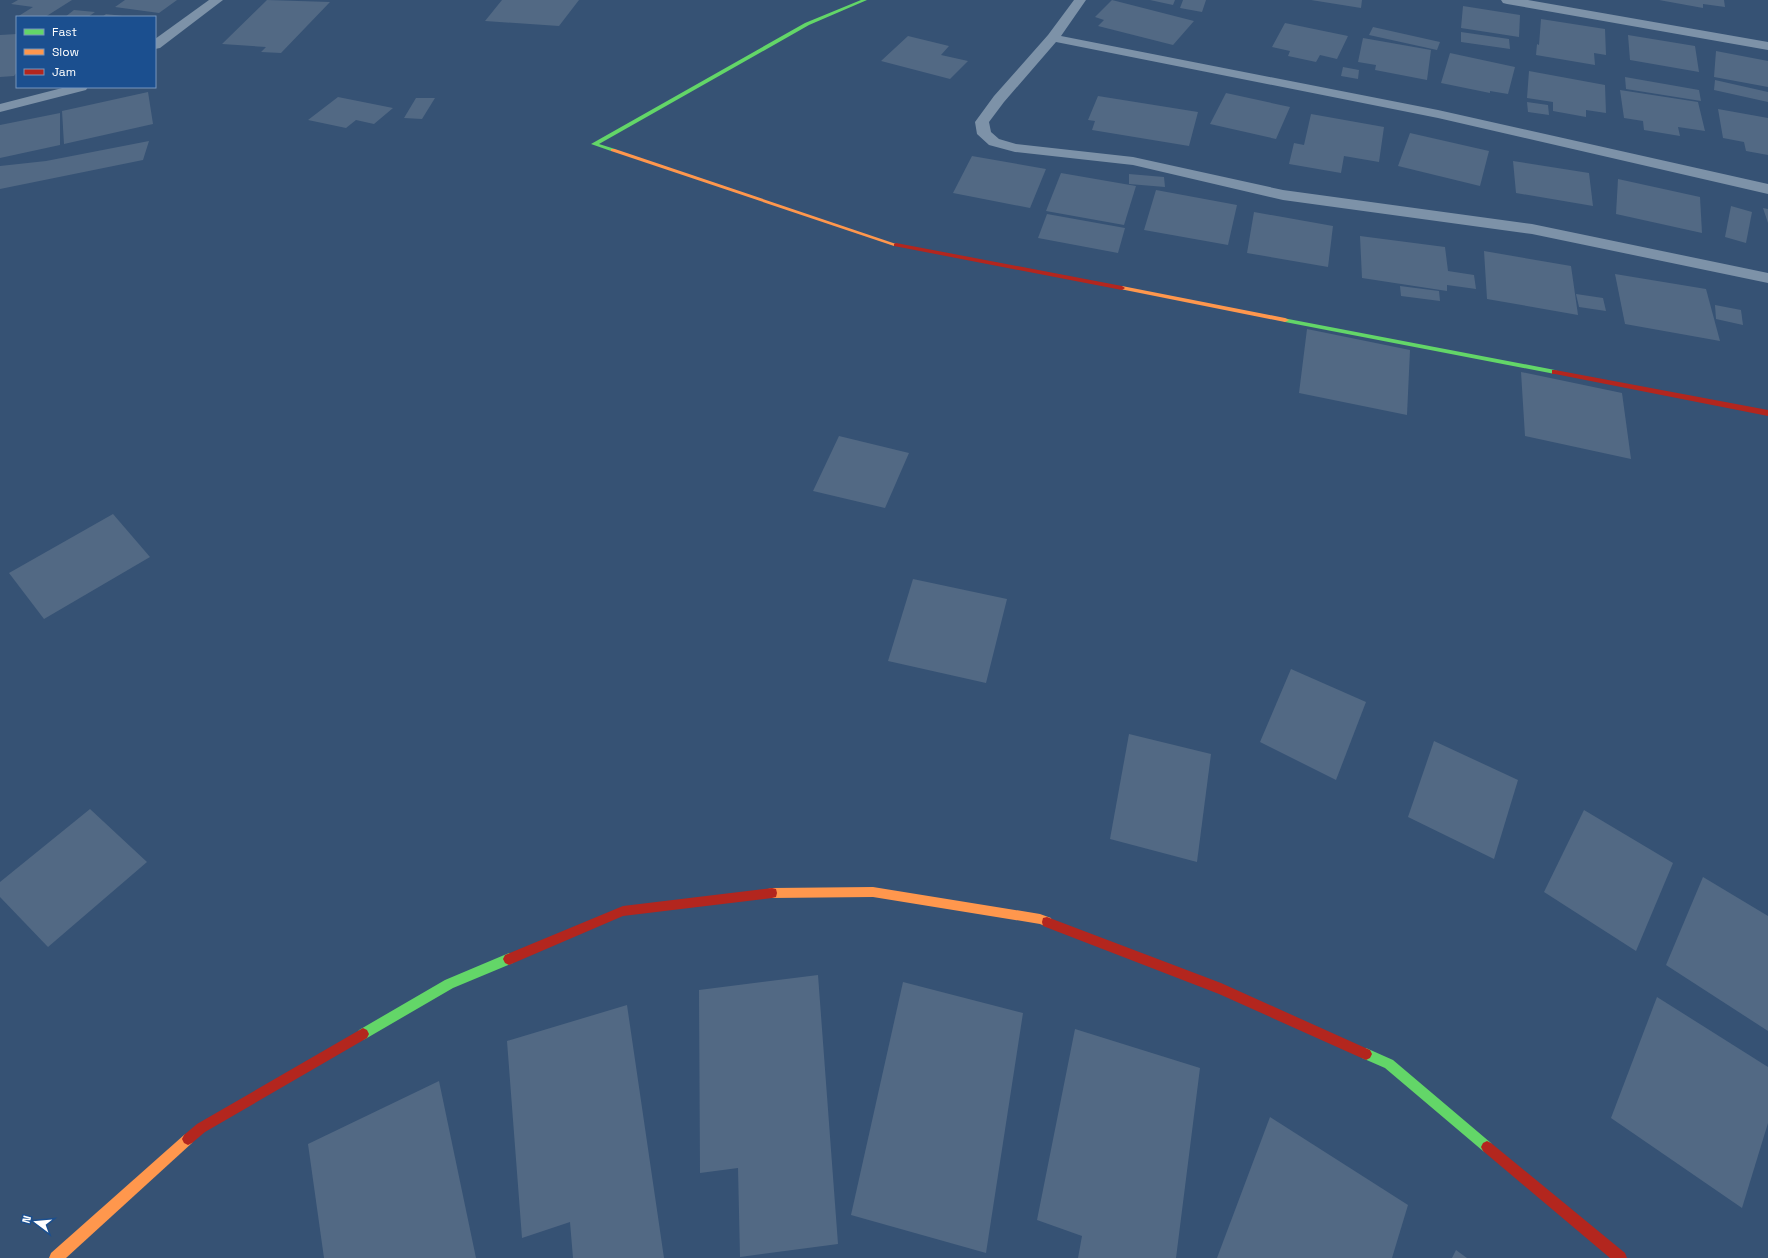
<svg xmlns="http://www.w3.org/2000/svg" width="1768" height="1258" font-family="'Space Grotesk',sans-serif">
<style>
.building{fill:#526984}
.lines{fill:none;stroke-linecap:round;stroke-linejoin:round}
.street{fill:#7d92a8;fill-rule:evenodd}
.fast{fill:#63d668;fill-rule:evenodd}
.slow{fill:#ff974d;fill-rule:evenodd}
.jam{fill:#b3261e;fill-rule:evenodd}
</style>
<rect width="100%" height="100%" fill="#365274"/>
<!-- building -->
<g class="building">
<path d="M18,0H72L45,17H17L33,7L11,4Z"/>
<path d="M125,0H177L159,13L115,7Z"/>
<path d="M267,0L330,2L281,53L261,52L266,47L222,44Z"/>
<path d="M502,0H579L559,26L485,21Z"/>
<path d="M1112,0L1194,21L1173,45L1098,26L1104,20L1095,17Z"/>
<path d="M1150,0H1175L1173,5Z"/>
<path d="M1183,0H1206L1202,12L1180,8Z"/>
<path d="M1311,0H1362L1361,8Z"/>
<path d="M1659,0H1724L1725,7L1703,4V8Z"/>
<path d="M1463,6L1520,15L1519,37L1461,28Z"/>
<path d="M74,10L95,12L88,17H65Z"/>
<path d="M106,14L123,16V17H102Z"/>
<path d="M1541,19L1605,29L1606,55L1594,53L1595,65L1536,55L1537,44L1539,45Z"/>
<path d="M1285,23L1348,36L1337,59L1320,55L1316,62L1288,56L1290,51L1272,47Z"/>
<path d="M1373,27L1440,42L1437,50L1369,35Z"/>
<path d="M1461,32L1509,39L1510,49L1461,42Z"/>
<path d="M17,34V72L14,76L0,77V35Z"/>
<path d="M1628,35L1695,46L1699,72L1630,60Z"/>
<path d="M908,36L949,46L941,55L968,61L950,79L881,61Z"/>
<path d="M1363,38L1431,50L1427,80L1375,70L1376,65L1358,62Z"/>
<path d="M1716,51L1768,61V87L1714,77Z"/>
<path d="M1450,53L1515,67L1508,94L1490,91V93L1441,83Z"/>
<path d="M1343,67L1359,70L1358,79L1341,76Z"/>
<path d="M1529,71L1605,85L1606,113L1586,110V117L1553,111V102L1527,98Z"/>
<path d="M1625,77L1699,90L1701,101L1626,89Z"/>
<path d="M1715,80L1768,92V102L1714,90Z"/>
<path d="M1620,90L1698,102L1705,131L1678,127L1680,136L1644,130L1643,121L1624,118Z"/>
<path d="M148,92L153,124L64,144L62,111Z"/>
<path d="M1226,93L1290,107L1276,139L1210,124Z"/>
<path d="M1098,96L1198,112L1189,146L1092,130L1095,121L1088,120Z"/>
<path d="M338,97L393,108L374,124L356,120L346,128L308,120Z"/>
<path d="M416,98H435L422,119L404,118Z"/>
<path d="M1527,102L1548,105L1549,115L1528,112Z"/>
<path d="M1718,109L1768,118V155L1746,151L1744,142L1723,138Z"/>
<path d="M60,113V145L0,158V125Z"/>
<path d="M1311,114L1384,127L1379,162L1344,156L1341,173L1289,164L1294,143L1304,145Z"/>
<path d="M1410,133L1489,151L1480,186L1398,166Z"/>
<path d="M149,141L143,160L0,189V166L46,161Z"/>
<path d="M972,156L1046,169L1030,208L953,193Z"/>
<path d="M1513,161L1589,173L1593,206L1516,193Z"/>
<path d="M1061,173L1136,186L1124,225L1046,211Z"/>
<path d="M1129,174L1164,177L1165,187L1129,184Z"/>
<path d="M1618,179L1700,197L1702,233L1616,214Z"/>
<path d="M1156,190L1237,205L1228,245L1144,230Z"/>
<path d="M1731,206L1752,212L1746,243L1725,237Z"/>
<path d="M1763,208L1768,209V223Z"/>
<path d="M1254,212L1333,226L1328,267L1247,253Z"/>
<path d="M1047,214L1125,228L1118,253L1038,238Z"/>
<path d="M1360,236L1445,247L1448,271L1474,275L1476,289L1447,285V291L1362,278Z"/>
<path d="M1484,251L1571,266L1578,315L1487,299Z"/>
<path d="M1615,274L1706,289L1720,341L1625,324Z"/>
<path d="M1400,286L1439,291L1440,301L1401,296Z"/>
<path d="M1576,294L1603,298L1606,311L1579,307Z"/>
<path d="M1715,305L1741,310L1743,325L1716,319Z"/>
<path d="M1307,329L1410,350L1407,415L1299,393Z"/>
<path d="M1521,372L1622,393L1631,459L1525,436Z"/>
<path d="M839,436L909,453L885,508L813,491Z"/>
<path d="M113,514L150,557L44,619L9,573Z"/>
<path d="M913,579L1007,599L986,683L888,661Z"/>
<path d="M1291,669L1366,702L1336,780L1260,742Z"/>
<path d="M1129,734L1211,754L1197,862L1110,839Z"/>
<path d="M1434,741L1518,780L1494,859L1408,817Z"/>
<path d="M90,809L147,862L48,947L0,897V882Z"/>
<path d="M1584,810L1673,863L1636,951L1544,892Z"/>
<path d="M1703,877L1768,916V1031L1666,965Z"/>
<path d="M818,975L838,1244L740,1257L738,1168L700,1173L699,990Z"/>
<path d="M903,982L1023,1013L986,1253L851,1215Z"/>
<path d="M1657,997L1768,1067V1123L1742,1208L1611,1118Z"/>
<path d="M627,1005L664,1258H573L570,1222L522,1238L507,1041Z"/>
<path d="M1075,1029L1200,1068L1176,1258H1078L1082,1236L1037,1220Z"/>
<path d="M439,1081L476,1258H324L308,1144Z"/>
<path d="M1270,1117L1408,1205L1392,1258H1217Z"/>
<path d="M1456,1250L1467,1258H1452Z"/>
</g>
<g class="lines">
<!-- street -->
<g class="street">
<path d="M209,0H223L160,48L155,49V39Z"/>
<path d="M1074,0H1086L1061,36L1438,110L1768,184V194L1438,118L1056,42L1004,102L989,122L991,132L999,139L1016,144L1133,157L1283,190L1532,224L1768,273V283L1532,234L1283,200L1133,165L1015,152L989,145L977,134L975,122L994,96L1048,35Z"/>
<path d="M1501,0H1528L1768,42V50L1507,4L1503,3Z"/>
<path d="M66,87H88L86,90L0,112V104Z"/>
</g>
<!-- fast -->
<g class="fast">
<path d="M861,0H867L809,25L599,144L615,149V151H611L591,144L805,23Z"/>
<path d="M1283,318L1555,370L1559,372L1555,374L1285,322L1281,320Z"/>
<path d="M509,953L513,955L515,959L513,963L453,988L367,1038L363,1040L359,1038L357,1034L359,1030L445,980Z"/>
<path d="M1366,1048L1393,1060L1491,1143L1493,1147L1491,1151L1487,1153L1483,1151L1385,1068L1362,1058L1360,1054L1362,1050Z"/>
</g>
<!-- slow -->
<g class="slow">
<path d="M611,149H615L899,245L894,246L611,151Z"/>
<path d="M1122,286L1285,318L1289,320L1285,322L1120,289L1119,288Z"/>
<path d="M873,887L1040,914L1051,918L1052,922L1051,926L1047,927L1040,924L873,897L772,898L768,897L767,893L768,889L772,888Z"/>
<path d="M188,1133L192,1135L194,1139L192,1143L66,1258H49L51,1253L184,1135Z"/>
</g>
<!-- jam -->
<g class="jam">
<path d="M896,243L1122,286L1125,288L1122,290L894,246V244Z"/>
<path d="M1552,370H1555L1768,410V416L1555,374H1552Z"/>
<path d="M772,888L776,889L777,893L776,897L772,898L623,916L509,965L505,963L503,959L505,955L623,906Z"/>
<path d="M1047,917L1221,983L1370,1050L1372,1054L1370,1058L1366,1060L1219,994L1043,926L1042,922L1043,918Z"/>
<path d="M363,1028L367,1030L369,1034L367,1038L205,1132L192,1143L188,1145L184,1143L182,1139L184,1135L197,1124Z"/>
<path d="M1487,1141L1491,1143L1625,1253L1627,1258H1610L1483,1151L1481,1147L1483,1143Z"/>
</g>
</g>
<!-- legend -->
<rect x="16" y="16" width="140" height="72" fill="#1b4f8f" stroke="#7695bc"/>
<rect x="24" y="29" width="20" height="6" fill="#63d668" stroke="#7695bc"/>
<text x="52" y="36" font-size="12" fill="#ffffff">Fast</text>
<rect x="24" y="49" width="20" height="6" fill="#ff974d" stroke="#7695bc"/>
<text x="52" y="56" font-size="12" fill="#ffffff">Slow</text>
<rect x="24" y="69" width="20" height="6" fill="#b3261e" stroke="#7695bc"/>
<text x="52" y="76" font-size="12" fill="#ffffff">Jam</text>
<!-- north arrow -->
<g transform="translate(36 1222) rotate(286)" stroke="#1b4f8f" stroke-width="3" paint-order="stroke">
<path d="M0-3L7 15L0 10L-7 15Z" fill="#ffffff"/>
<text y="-6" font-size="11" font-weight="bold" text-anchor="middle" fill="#ffffff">N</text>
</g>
</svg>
